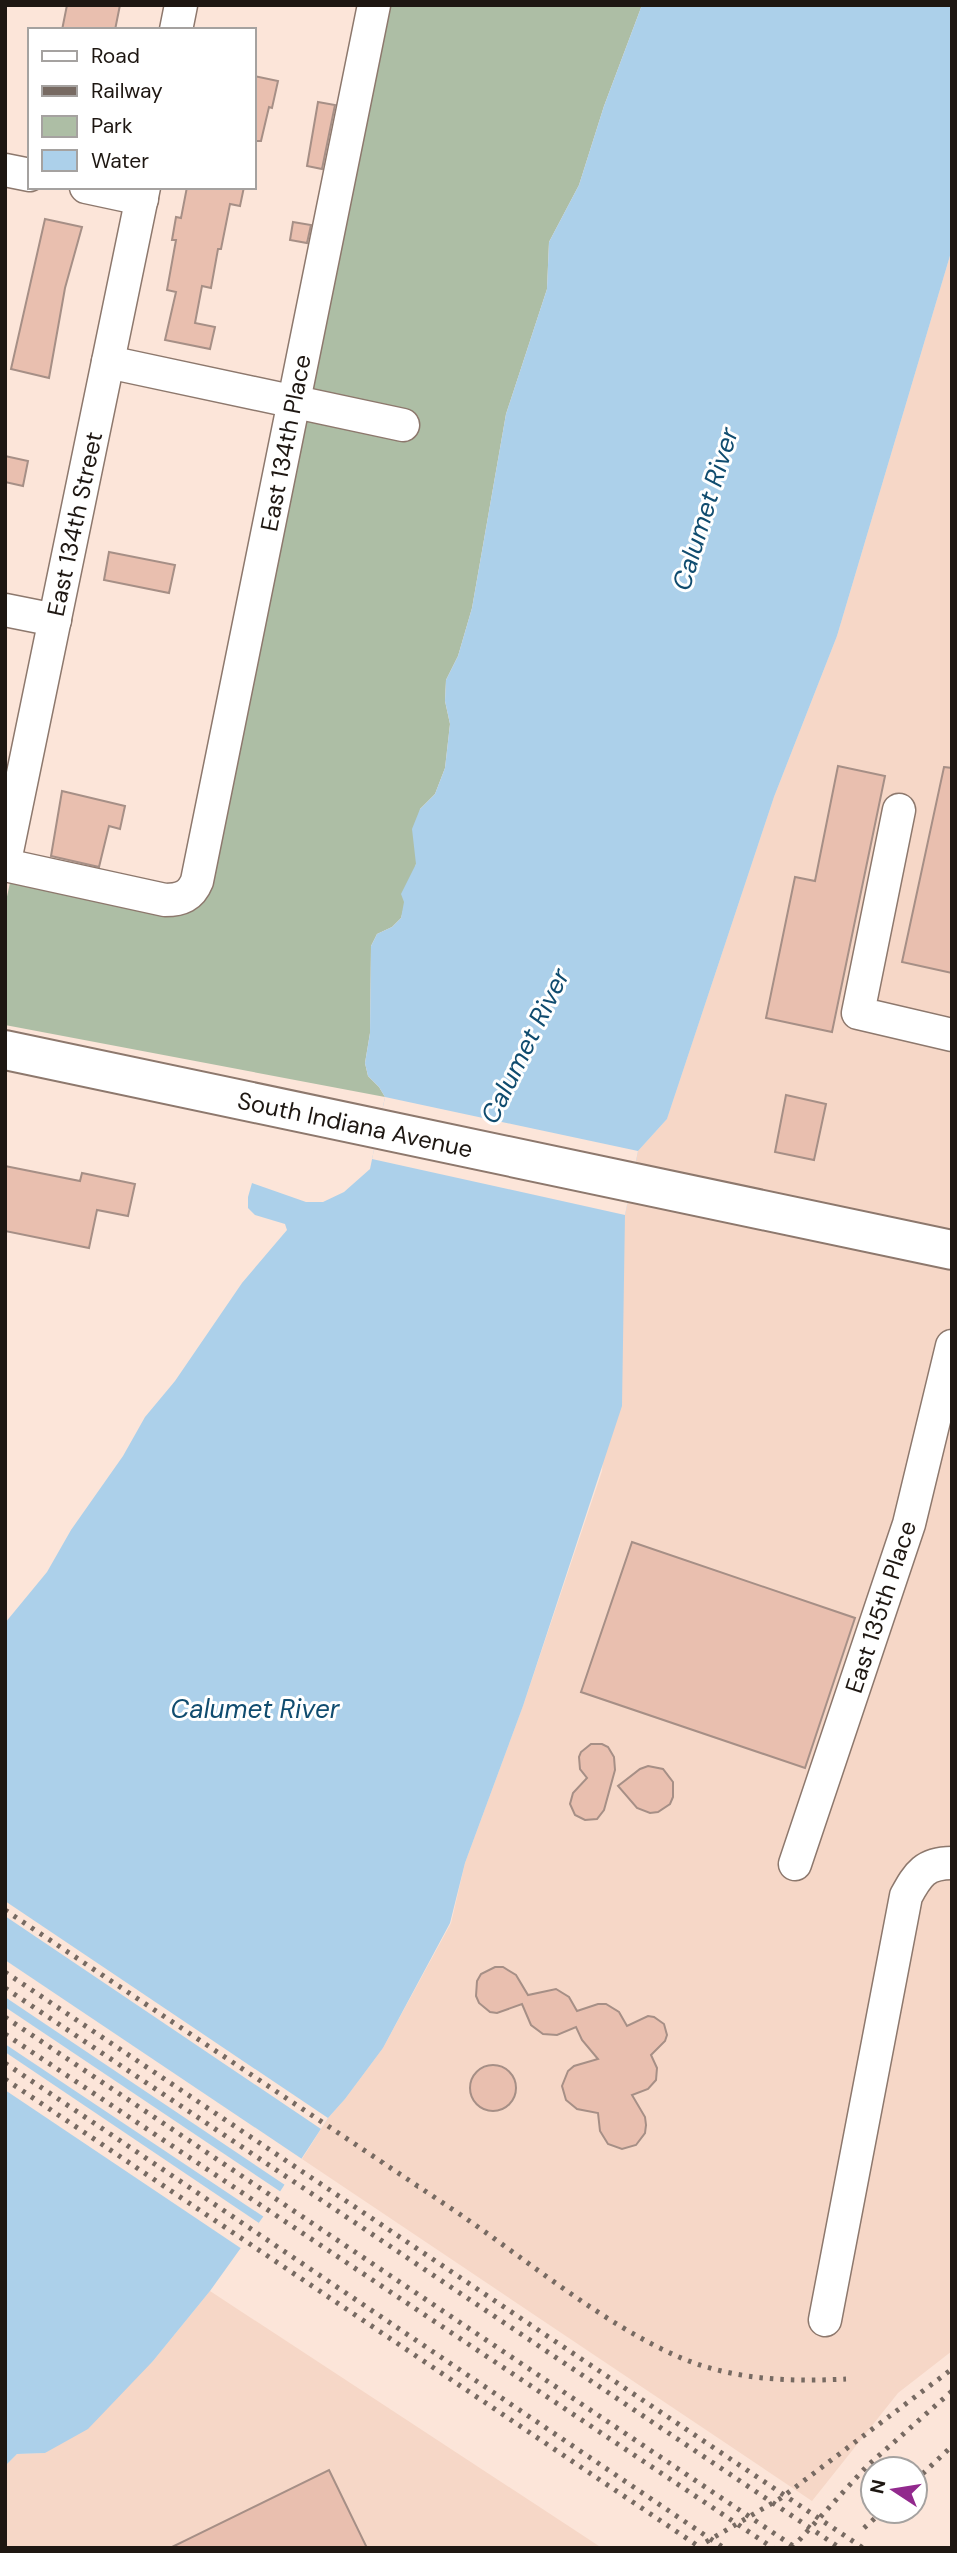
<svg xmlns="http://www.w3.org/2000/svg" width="957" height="2553" font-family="'DM Sans',sans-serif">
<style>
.built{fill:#f6d7c7}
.green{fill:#adbea5}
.water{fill:#acd0ea}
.pier{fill:#fce5d9}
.building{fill:#e9bfaf;stroke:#a68f86;stroke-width:2}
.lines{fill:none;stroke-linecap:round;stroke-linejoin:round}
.minor-casing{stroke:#8d786d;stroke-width:35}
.major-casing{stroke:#8d786d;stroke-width:42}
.minor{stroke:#fff;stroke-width:32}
.major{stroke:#fff;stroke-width:38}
.rail{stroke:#776a62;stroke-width:5;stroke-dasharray:3.5 7;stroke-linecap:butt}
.labels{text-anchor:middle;stroke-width:6;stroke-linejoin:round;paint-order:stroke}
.street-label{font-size:24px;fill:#1e1712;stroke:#fff}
.water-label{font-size:26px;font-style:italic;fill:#104c6f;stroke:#fff}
</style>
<rect width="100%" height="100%" fill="#fce5d9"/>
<!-- built -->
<g class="built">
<path d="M952,249V2351L898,2393L812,2501L302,2159L328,2118L345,2099L383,2048L451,1923L465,1863L523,1706L602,1471L625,1215L638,1151L667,1119L774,797L837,636Z"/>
<path d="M210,2291L602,2548H5V2466L17,2454L45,2453L153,2361Z"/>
</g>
<!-- green -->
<path class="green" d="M379,5H642L604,106L579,185L549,242L547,289L506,414L472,608L458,656L446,680L445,701L450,724L445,768L435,794L420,809L416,864L401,918L392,927L377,934L371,946L370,1033L365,1063L368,1076L379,1087L385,1097L5,1025V906L11,878L179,912Z"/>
<!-- water -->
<path class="water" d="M642,5H952V249L837,636L774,797L667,1119L638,1151L625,1215L622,1406L523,1706L465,1863L450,1923L383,2048L345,2099L328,2118L268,2210L210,2291L153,2361L88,2429L45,2453L17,2454L5,2466V1623L47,1572L71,1530L123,1456L145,1417L175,1381L242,1283L287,1230L285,1224L255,1215L248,1208V1197L252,1183L306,1202H323L344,1192L370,1169L385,1097L379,1087L368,1076L365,1063L370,1033L371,946L377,934L392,927L401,918L404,902L401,894L416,864L412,829L420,809L435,794L445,768L450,724L445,701L446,680L458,656L472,608L506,414L547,289L549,242L579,185L604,106Z"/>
<!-- pier -->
<g class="pier">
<path d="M385,1097L638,1151L625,1215L372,1159Z"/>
<path d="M5,1901L328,2118L321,2129L5,1916Z"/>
<path d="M5,1960L302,2159L285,2185L5,1997Z"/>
<path d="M5,2007L281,2192L264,2217L5,2044Z"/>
<path d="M5,2052L259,2223L242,2249L5,2090Z"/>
</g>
<!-- building -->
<g class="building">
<path d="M67,5H120L115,30H62Z"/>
<path d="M254,76L278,81L272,108L269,107L261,141H254Z"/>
<path d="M318,102L335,105L322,169L307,166Z"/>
<path d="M187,187H244L240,206L230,204L221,249H218L211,288L202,286L195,323L215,327L210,349L165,340L176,292L167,290L176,240H172L176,217L181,218Z"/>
<path d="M45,219L82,227L65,288L49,378L11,369Z"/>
<path d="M293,222L311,225L307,243L290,240Z"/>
<path d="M5,456L28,461L23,486L5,482Z"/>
<path d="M109,552L175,565L169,593L104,580Z"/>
<path d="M838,766L885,776L832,1032L766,1018L795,877L815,881Z"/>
<path d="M944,767L952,768V973L902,962Z"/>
<path d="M62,791L125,806L120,829L109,826L99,867L51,856Z"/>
<path d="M786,1095L826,1104L814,1160L775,1152Z"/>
<path d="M5,1166L80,1181L82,1173L135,1184L128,1216L97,1210L89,1248L5,1231Z"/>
<path d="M632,1542L855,1618L805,1768L581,1692Z"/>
<path d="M591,1744H602L608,1747L614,1757L615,1770L604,1810L597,1819L585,1820L575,1815L570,1804L573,1793L587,1778L580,1769L579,1757L581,1752Z"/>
<path d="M648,1766L663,1769L673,1782V1797L670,1804L658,1812L650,1813L637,1808L618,1786L640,1769Z"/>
<path d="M495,1967H503L516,1975L528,1995L556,1989L569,1997L577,2011L598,2004H606L619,2012L627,2026L648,2016L654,2017L664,2024L667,2035L665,2041L651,2055L657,2068L656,2080L648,2089L632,2095L645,2117L646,2125L645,2133L636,2145L622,2149L608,2144L600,2131L598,2113L577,2109L566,2100L562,2086L568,2071L574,2066L598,2059L582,2040L576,2027L557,2035L543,2034L531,2025L522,2004L497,2013L490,2012L479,2003L476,1996L477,1981L481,1974Z"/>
<circle cx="493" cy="2088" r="23"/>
<path d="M329,2470L367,2548H170Z"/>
</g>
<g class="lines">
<defs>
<g id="minor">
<path d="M176,30L181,5"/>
<path d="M5,170L30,175"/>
<path d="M86,187L142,199"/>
<path d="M108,362L403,425"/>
<path d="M5,610L55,620"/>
<path d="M899,810L858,1013L952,1035"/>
<path d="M5,861L144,187"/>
<path d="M5,865L165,900C181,900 191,896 197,881L374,5"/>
<path d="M795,1864L909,1524L952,1346"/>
<path d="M825,2320L906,1896C918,1874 925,1863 952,1863"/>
</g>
<path id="major" d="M5,1050L952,1250"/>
</defs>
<!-- minor casing -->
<use href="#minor" class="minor-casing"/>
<!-- major casing -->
<use href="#major" class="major-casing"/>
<!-- minor -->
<use href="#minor" class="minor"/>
<!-- major -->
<use href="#major" class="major"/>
<!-- rail -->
<g class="rail">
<path d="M5,1910C156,2011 307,2112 458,2213C527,2260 603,2324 679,2357C732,2380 790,2382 846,2379"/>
<path d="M5,1972L863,2548"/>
<path d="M5,1988L840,2548"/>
<path d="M5,2017L796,2548"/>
<path d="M5,2034L773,2548"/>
<path d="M5,2063L724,2548"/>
<path d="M5,2079L701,2548"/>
<path d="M915,2481L952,2446"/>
<path d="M864,2528L883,2511"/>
<path d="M706,2542L781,2498L952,2369"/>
<path d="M792,2548L867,2466L952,2391"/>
</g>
</g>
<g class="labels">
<!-- street labels -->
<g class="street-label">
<text transform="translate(286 443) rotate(-79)" y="8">East 134th Place</text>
<text transform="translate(75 524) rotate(-78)" y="8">East 134th Street</text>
<text transform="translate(355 1125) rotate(12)" y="8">South Indiana Avenue</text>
<text transform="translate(881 1607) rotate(-72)" y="8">East 135th Place</text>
</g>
<!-- water labels -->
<g class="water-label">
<text transform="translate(705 509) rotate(-73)" y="9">Calumet River</text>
<text transform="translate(525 1046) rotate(-64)" y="9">Calumet River</text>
<text x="255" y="1718">Calumet River</text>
</g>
</g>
<!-- border -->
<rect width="957" height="2553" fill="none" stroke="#1e1712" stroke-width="14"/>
<!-- legend -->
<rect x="28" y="28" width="228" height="161" fill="#ffffff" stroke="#a5a2a0" stroke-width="2"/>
<rect x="42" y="51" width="35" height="10" fill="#ffffff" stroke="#a5a2a0" stroke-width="2"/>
<text x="91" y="63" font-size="21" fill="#1e1712">Road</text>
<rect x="42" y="86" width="35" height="10" fill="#776a62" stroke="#a5a2a0" stroke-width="2"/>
<text x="91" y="98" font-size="21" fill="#1e1712">Railway</text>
<rect x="42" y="116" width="35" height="21" fill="#adbea5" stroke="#a5a2a0" stroke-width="2"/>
<text x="91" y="133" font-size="21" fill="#1e1712">Park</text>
<rect x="42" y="150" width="35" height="21" fill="#acd0ea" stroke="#a5a2a0" stroke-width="2"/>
<text x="91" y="168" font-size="21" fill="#1e1712">Water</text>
<!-- north arrow -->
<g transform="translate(894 2490) rotate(282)"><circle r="33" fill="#ffffff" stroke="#a5a2a0" stroke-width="2"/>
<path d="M0-5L12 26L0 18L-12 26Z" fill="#92298d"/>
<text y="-10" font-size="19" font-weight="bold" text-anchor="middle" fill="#1e1712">N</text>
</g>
</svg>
